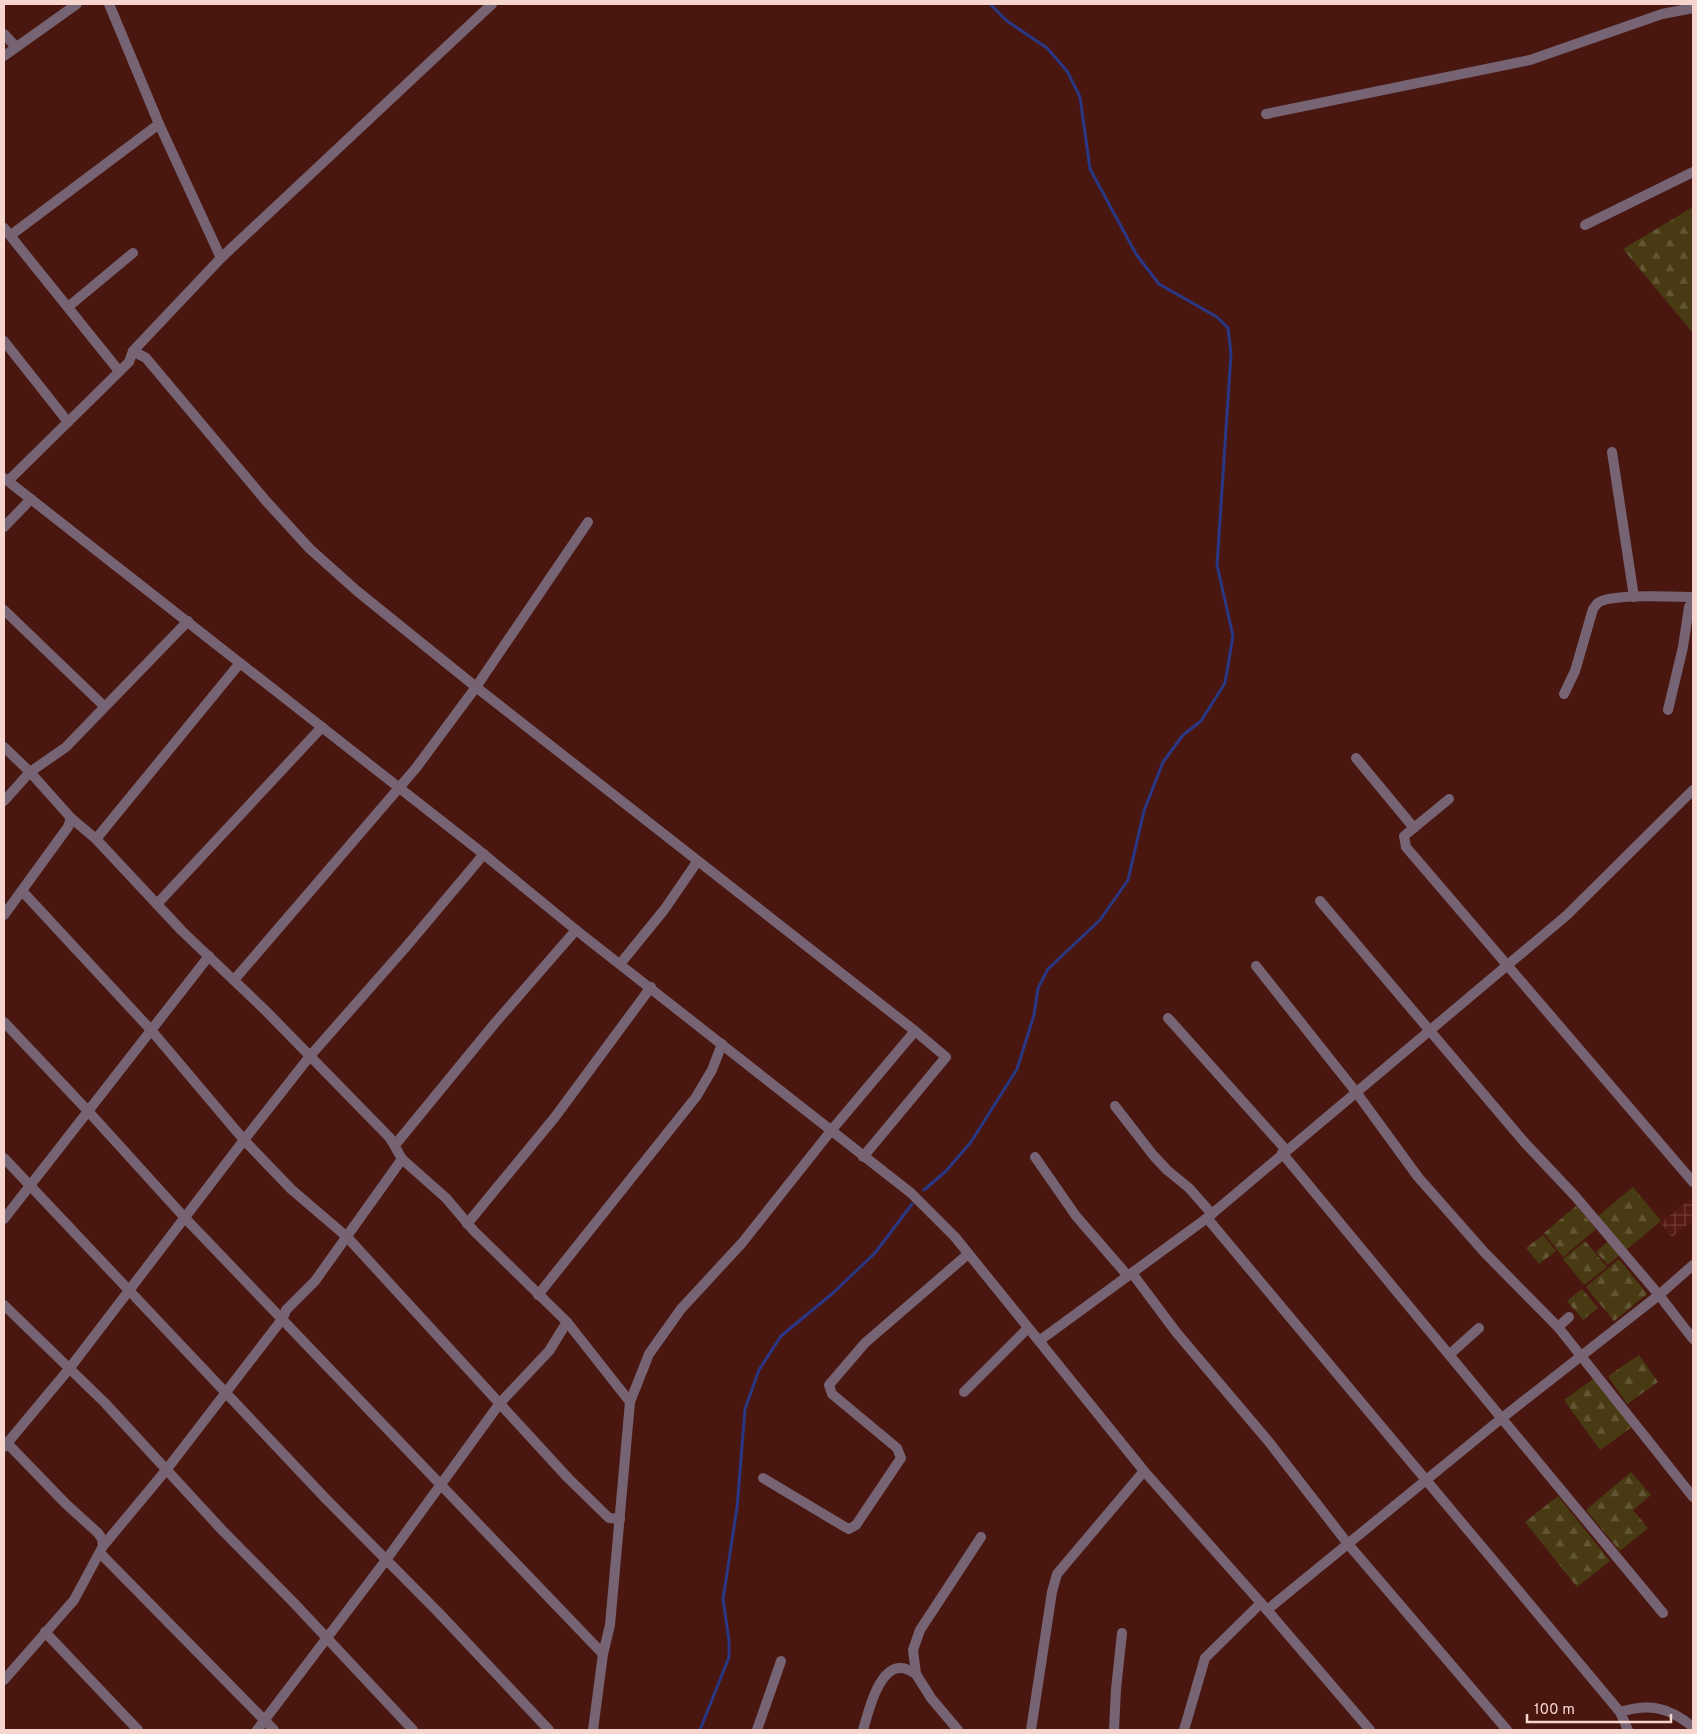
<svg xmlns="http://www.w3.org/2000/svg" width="1697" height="1734" font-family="Overpass,sans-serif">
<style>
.industrial{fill:url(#industrial-grid)}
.forest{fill:url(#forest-firs)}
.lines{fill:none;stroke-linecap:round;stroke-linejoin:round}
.stream{stroke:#2a3784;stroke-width:3}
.street{stroke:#766373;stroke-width:10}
</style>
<defs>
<pattern id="industrial-grid" width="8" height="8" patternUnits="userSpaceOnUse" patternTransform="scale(1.25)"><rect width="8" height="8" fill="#551b12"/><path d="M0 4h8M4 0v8" fill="none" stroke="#6e3b33"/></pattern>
<pattern id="forest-firs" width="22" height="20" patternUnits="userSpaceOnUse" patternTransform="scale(1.25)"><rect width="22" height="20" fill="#483b13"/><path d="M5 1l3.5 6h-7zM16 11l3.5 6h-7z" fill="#635634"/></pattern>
</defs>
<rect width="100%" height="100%" fill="#49170f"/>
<!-- industrial -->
<path class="industrial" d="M1693,1197V1220L1672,1237L1661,1223Z"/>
<!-- forest -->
<g class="forest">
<path d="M1693,207V333L1623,249Z"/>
<path d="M1633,1187L1661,1221L1626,1250L1598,1216Z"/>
<path d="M1576,1206L1596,1229L1563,1257L1544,1233Z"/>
<path d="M1543,1235L1556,1251L1539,1264L1526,1248Z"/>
<path d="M1585,1241L1607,1267L1584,1285L1563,1259Z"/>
<path d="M1608,1241L1620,1255L1608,1265L1596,1252Z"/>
<path d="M1619,1259L1647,1294L1614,1321L1586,1287Z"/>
<path d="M1582,1289L1598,1308L1583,1320L1567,1301Z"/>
<path d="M1639,1355L1658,1382L1627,1404L1608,1376Z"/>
<path d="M1596,1377L1632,1427L1600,1450L1564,1400Z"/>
<path d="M1631,1472L1651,1495L1633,1510L1648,1528L1620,1551L1586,1510Z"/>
<path d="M1558,1496L1610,1561L1577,1587L1525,1522Z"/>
</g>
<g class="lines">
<!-- stream -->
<g class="stream">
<path d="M924,1190L946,1171L971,1142L1017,1069L1034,1015L1038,988L1048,969L1100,920L1128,880L1144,811L1163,762L1183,735L1201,721L1225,683L1233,636L1217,565L1231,354L1228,328L1217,317L1159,284L1136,254L1090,169L1080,97L1067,71L1047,48L1007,21L990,4"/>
<path d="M700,1730L729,1657V1641L723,1599L737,1508L745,1409L759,1370L781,1336L833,1293L875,1253L912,1204"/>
</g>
<!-- street -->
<g class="street">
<path d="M109,4L159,124L221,258"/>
<path d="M4,34L16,47"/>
<path d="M4,56L77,4"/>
<path d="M1266,114L1530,60L1662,14L1693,8"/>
<path d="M1585,225L1693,172"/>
<path d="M4,228L119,371"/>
<path d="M11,235L159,124"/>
<path d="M68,307L133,253"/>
<path d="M4,341L68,422"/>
<path d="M133,351L221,258L492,4"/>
<path d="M1612,452L1634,597"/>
<path d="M4,478L476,848L576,930L911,1193L955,1237L1144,1471L1261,1603L1370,1730"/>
<path d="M8,481L129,362L133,351L146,358L266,501L310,549L357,591L476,687L915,1031L830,1132L742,1243L681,1309L649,1354L630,1402L610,1625L603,1654L593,1730"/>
<path d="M4,527L31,499"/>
<path d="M4,610L104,706"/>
<path d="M1564,694L1575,671L1593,609C1595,607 1596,604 1598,603C1610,593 1676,597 1693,597"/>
<path d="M1668,710L1683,647L1689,607L1693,600"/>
<path d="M4,747L30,772L4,801"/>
<path d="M1356,758L1414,828"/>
<path d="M1449,799L1404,836L1406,847L1693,1182"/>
<path d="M71,818L96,839L182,931L265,1010L390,1138L402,1159L446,1198L474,1231L567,1322L630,1402"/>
<path d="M96,839L240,663"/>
<path d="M23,892L151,1030L244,1140L291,1189L347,1237L568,1478L609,1518L620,1519"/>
<path d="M1320,901L1525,1143L1575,1196L1659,1295L1693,1339"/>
<path d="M157,904L322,727"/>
<path d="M4,915L68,827L71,818L30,772L66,747L188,621"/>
<path d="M620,964L664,910L697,862"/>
<path d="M1256,966L1356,1092L1418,1177L1485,1253L1558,1327L1693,1497"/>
<path d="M234,980L416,768L476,687L588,522"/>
<path d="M1168,1018L1286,1150"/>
<path d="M4,1022L88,1111L185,1218L603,1654"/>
<path d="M1115,1106L1153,1155L1167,1170L1189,1188L1212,1214"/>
<path d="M395,1145L495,1023L576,930"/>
<path d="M1282,1153L1663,1613"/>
<path d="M863,1157L946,1057L915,1031"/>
<path d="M1035,1157L1076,1216L1128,1276"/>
<path d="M4,1158L327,1500L439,1613L549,1730"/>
<path d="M1207,1218L1620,1712L1628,1730"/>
<path d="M4,1219L209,956"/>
<path d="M467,1224L555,1117L651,987"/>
<path d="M1132,1273L1176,1332L1269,1442L1348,1544L1507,1730"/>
<path d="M538,1295L696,1097L712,1070L722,1044"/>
<path d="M4,1305L105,1403L222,1530L294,1603L413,1730"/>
<path d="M1558,1327L1569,1317"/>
<path d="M1039,1341L1207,1218L1567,915L1693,790"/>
<path d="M1450,1354L1479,1328"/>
<path d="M964,1392L1028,1328"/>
<path d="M4,1447L69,1369L244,1140L310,1056L405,948L484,854"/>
<path d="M763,1478L845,1527L849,1529L856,1525L901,1458L897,1448L832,1394L829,1385L865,1343L968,1254"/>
<path d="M103,1546L167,1469L283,1318L286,1310L315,1281L402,1159"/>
<path d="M101,1554L274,1730"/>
<path d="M1267,1610L1502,1418L1659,1295L1693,1265"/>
<path d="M45,1632L138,1730"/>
<path d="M4,1680L74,1600L103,1546L102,1539L98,1533L66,1504L7,1443"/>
<path d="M1620,1712C1649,1703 1669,1707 1693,1727"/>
<path d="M257,1730L386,1560L500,1403L549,1351L567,1322"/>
<path d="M757,1730L781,1661"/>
<path d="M863,1730C868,1714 878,1666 902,1668C906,1668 912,1672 916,1674"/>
<path d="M958,1730L931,1698L916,1674L913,1650L920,1630L981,1537"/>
<path d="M1031,1730L1052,1592L1057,1574L1144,1471"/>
<path d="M1114,1730L1116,1689L1122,1633"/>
<path d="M1184,1730L1205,1658L1261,1603"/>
</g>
</g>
<!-- border -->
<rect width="1697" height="1734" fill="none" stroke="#f6d5ce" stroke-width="10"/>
<!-- scale -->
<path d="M1527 1714v8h144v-8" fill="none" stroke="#f6d5ce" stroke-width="2.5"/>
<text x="1534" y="1714" font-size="15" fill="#f6d5ce" stroke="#49170f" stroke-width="4" paint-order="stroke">100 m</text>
</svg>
